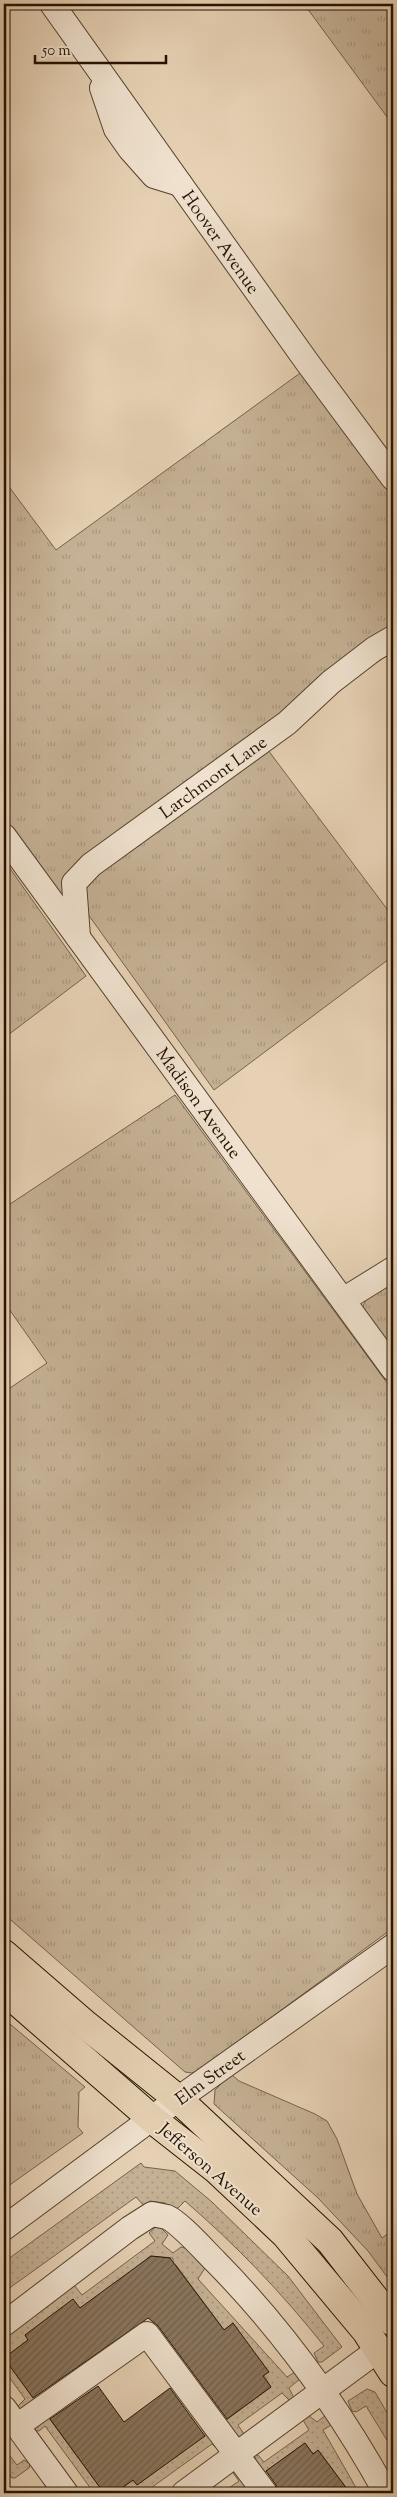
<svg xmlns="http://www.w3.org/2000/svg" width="397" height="2497" font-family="'Sorts Mill Goudy',serif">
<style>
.grass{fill:url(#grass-tufts);stroke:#74624a}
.garden{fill:url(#garden-dots);stroke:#74624a}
.building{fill:url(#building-hatch);stroke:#241200}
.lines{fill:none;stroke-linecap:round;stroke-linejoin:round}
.minor-casing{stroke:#54422d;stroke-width:26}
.major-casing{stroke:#241200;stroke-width:30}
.minor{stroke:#efe1ce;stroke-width:24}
.major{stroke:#e6d1b4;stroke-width:28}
.labels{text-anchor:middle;stroke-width:4;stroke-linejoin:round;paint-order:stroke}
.street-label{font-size:18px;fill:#241200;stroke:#efe1ce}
</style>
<defs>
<pattern id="grass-tufts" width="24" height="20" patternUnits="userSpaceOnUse" patternTransform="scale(1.25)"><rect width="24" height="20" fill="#c5b195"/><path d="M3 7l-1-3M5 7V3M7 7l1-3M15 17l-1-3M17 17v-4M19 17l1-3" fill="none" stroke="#a9977f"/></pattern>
<pattern id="garden-dots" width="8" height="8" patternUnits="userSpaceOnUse" patternTransform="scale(1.25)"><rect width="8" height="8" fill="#c5b195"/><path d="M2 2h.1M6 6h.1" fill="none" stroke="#a9977f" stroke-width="1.8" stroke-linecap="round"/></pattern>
<pattern id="building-hatch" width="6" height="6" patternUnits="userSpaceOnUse" patternTransform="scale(1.25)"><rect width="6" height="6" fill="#89755e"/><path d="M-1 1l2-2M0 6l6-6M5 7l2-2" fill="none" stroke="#705f4b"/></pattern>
</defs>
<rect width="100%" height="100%" fill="#e6d1b4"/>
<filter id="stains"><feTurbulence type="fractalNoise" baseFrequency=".004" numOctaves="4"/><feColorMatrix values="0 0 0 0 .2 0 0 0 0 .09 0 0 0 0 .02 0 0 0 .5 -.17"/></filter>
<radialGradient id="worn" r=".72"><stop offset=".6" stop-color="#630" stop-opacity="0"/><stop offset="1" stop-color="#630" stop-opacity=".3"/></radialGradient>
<!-- grass -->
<g class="grass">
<path d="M304,4H393V125Z"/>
<path d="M303,371L393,491V652L351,678L268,750L393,917V956L214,1090L77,899L64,896L54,890L4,821V480L56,550Z"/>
<path d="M4,860L86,976L4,1038Z"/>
<path d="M175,1095L393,1391V1928L201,2069L192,2073L185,2072L4,1914V1392L47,1363L4,1302V1208Z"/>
<path d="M393,1279V1354L362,1311C363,1296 382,1287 393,1279Z"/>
<path d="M4,2019L85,2087L79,2092L78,2127L83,2133L4,2189Z"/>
<path d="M231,2074L239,2081L315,2114L327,2121L337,2139L357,2194L382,2238L393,2230V2285L368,2251L318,2198L214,2104L215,2090Z"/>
</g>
<!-- garden -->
<g class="garden">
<path d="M141,2163L144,2167L175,2171L212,2202L288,2276L342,2347L322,2362H318L314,2353L324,2346C282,2293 236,2245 185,2201L176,2210L165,2203L150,2201L144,2206L136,2197L4,2292V2262Z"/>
<path d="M158,2225L168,2235L162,2244L173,2253L181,2247L185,2248L205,2268L198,2279L287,2377L295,2372L300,2379L289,2388L294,2398L290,2401L282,2393L238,2425L244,2434L241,2438L237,2437L225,2421L271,2387L233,2324L224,2330L176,2265H173V2258L150,2256L149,2261L80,2308L25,2335L28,2340L4,2358L36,2401L22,2411L17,2407L25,2399L4,2370V2335L74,2285L82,2295L155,2241L149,2233Z"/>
<path d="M367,2389L375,2392L393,2423V2450L366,2406L356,2412L352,2411L348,2401Z"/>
<path d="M46,2414L104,2493H94L45,2426L39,2431L33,2430V2424Z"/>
<path d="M308,2415L317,2422L326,2415L333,2424L323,2430L359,2493H350L319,2451L313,2454L305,2443L262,2474L254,2455H258L264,2462L309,2430L303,2420Z"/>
<path d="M206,2424L221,2452L212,2444L144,2493H115L133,2480L137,2485L206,2435L201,2428Z"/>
<path d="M4,2448L17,2465L24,2460L30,2464L29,2468L15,2478H12L6,2470L4,2471Z"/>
<path d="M234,2470L254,2493H249L246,2488L239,2493H222L239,2481L233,2473Z"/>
</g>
<!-- building -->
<g class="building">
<path d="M151,2256L170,2258L224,2330L233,2323L269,2372L263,2376L271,2387L227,2419L158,2326L148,2318L33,2398L4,2358L28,2340L25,2335L73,2299L80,2308Z"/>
<path d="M98,2386L124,2422L170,2388L205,2436L137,2485L133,2480L115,2493H104L50,2419Z"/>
<path d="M305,2443L313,2454L318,2450L350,2493H278L276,2485L266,2471Z"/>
</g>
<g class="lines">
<defs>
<g id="minor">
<path d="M52,4L307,362L393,478"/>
<path d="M102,88L116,129L130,149L154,176L180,184"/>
<path d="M4,836L393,1369"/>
<path d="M78,937L74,883L91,865L287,723L331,682L374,649L393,638"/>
<path d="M343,1300L393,1269"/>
<path d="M4,2228L178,2099L393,1946"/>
<path d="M4,2324L130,2228L152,2214C157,2215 162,2216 167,2217C180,2223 204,2250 215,2261C283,2330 339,2408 386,2493"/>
<path d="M4,2408L66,2493"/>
<path d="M17,2426L147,2334L265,2493"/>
<path d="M184,2493L378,2350"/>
</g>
<g id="major">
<path d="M4,1954L86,2025L178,2099L330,2241L393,2322"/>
<path d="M4,1990L152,2119L217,2170L285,2234L366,2331L393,2373"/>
</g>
</defs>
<!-- minor casing -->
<use href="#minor" class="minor-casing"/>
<!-- major casing -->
<use href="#major" class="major-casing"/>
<!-- minor -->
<use href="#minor" class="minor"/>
<!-- major -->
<use href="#major" class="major"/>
</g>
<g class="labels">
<!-- street labels -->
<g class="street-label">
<text transform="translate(221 242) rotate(55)" y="6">Hoover Avenue</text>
<text transform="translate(213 777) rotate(-36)" y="6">Larchmont Lane</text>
<text transform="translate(199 1103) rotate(54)" y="6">Madison Avenue</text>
<text transform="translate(210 2077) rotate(-36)" y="6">Elm Street</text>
<text transform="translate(211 2169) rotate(41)" y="6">Jefferson Avenue</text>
</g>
</g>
<!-- margin -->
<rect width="397" height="2497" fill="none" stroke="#e6d1b4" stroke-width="20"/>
<rect x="5" y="5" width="387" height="2487" fill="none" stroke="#241200" stroke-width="2.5"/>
<rect x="10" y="10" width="377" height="2477" fill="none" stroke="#241200"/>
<!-- scale -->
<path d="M35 55v8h131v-8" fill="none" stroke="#241200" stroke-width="2.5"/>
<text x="42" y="55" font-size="15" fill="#241200" stroke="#efe1ce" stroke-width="4" paint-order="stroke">50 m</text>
<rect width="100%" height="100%" filter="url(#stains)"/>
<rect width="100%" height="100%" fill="url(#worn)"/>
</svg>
